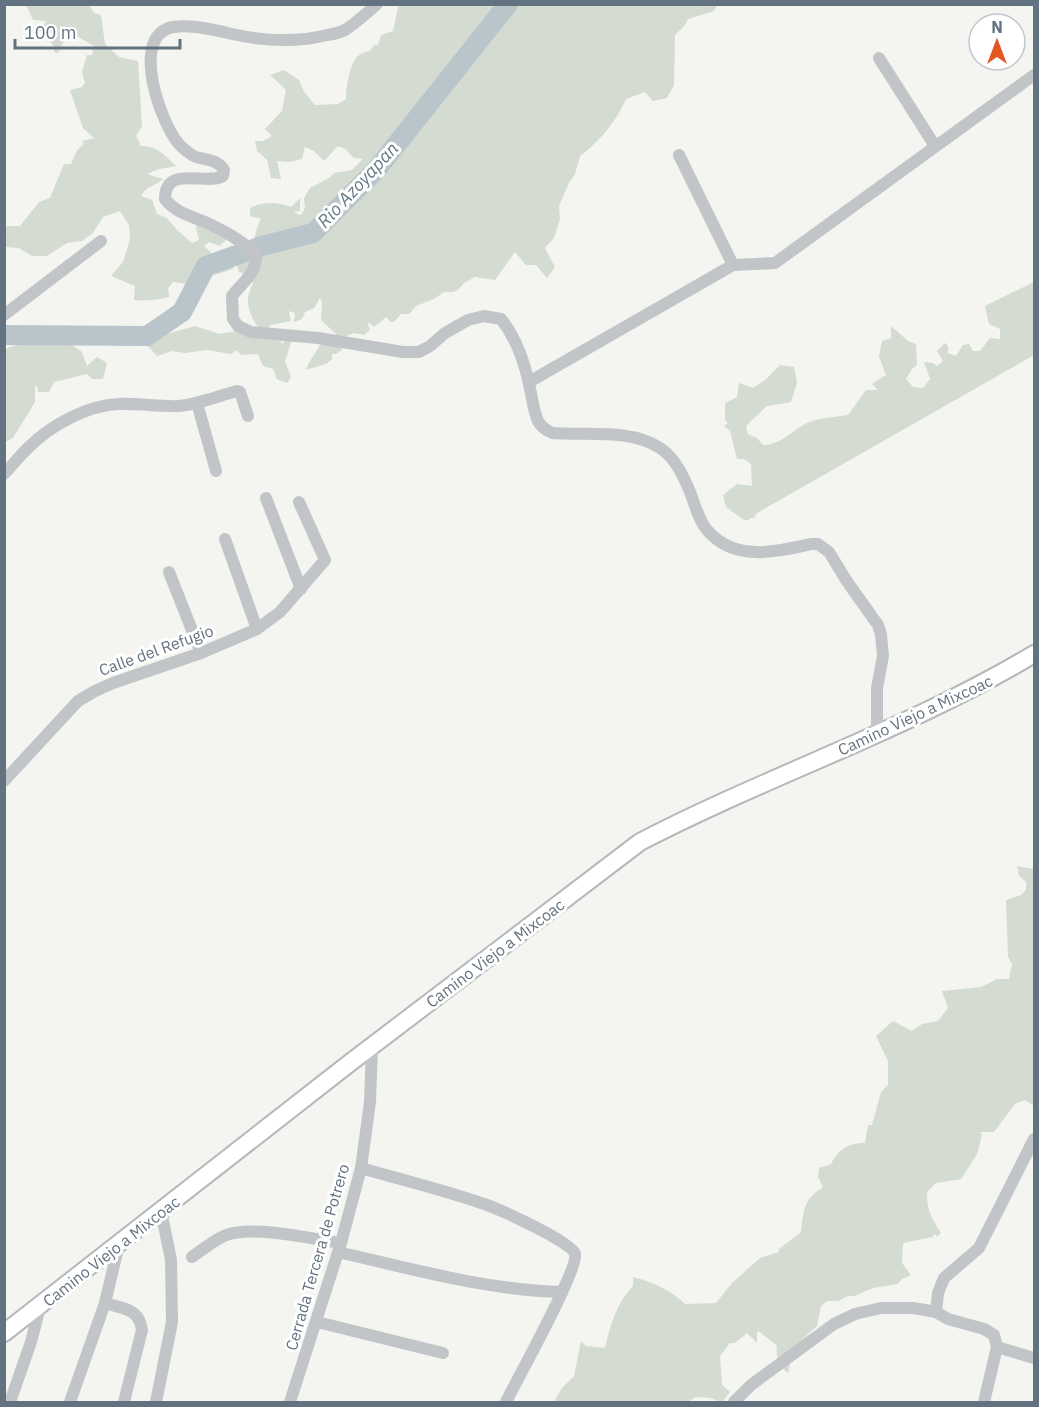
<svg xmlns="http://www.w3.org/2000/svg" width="1039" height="1407" font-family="'IBM Plex Sans',sans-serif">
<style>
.green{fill:#d4dbd1}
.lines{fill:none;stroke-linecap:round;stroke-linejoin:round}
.river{stroke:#bac5cb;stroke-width:20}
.secondary-casing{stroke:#b4b8bc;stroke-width:20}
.minor{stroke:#c1c5c8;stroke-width:12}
.secondary{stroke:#fff;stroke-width:16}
.labels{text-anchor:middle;stroke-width:6;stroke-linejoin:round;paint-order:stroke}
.street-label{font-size:16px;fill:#637281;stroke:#fff}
.water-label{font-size:18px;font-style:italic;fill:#637a85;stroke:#fff}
</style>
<rect width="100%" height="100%" fill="#f4f4f0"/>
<!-- green -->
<g class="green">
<path d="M23,5H89L94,13L101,15L105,44L119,57L138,61L142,126L136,136L141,146C158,146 164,155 176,166L159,169L147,174L163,179C156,186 146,186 141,196L152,200L157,214L167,218L177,230L192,243L199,240L196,227L202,218L223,228L226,240L220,246L209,242L204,246L224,265L228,252C261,253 250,239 261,219L250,216V208C264,201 277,202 291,207L300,198V211L293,212L301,215L305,208L304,198L310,188L329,178L334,173L352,170L363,159L354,158L345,149L338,146L324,161L314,151L305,147L302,159L290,162L277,161L281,179L271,178L267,160L257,151L255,141H263L272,136L265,129L282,111L286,90L270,75L284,70L299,80L304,92L315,105L338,104L346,99C346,88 349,65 358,56C364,51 370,53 374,45H378L381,35L393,31L398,7L401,5H717L714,11L688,19L685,25L675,35L674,85L667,98L653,101L645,92L626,99C615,123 601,140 580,156L575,174L569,183L559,206L560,219L554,238L545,248L555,267L547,278L536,265H526L515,252L495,280L475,277L464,283L458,290L453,292H444L434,299L416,306L409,314H401L394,322H391L386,317L374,327L367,321L370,330L364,335L354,333L341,338L342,350L336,354H332V359L326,364L306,370C310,358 318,351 323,339L329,340L337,335L321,320L322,303L320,298L314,308L305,312L302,319L294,322L295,313L289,311L291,321L270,325L269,328L279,337L282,344L290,334L293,337L285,361L291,377L287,383L277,379L273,369L263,366L258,354L241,355L237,350L231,354L207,350L185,353L172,351L157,356L147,345L156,337L195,326L220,334L258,327C248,313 244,299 253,284L251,276L239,272L236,261L233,269L187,284L173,282L168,288L169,297C157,300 146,301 134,300L135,286L111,276L123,262L130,239L129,225L120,211L103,217L93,233L82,241L67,243L47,256H32L19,248L6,247L5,245L4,226H20L39,202L50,198L64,164H71L77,150L84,144L82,141L94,138L83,128L70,90L82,87L85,83L82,72L87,55H92L94,46L75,35H67L58,53L54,52V47L49,40L54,33L39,32L46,21L33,20L27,7Z"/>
<path d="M1034,282V355L757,513L754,518H750L749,520H744L726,507L723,495L737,484L752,486L751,464L744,459H737L730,431L724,426L728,423L725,420V403L737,397L739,383L753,388L765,380L780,365L794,367L797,383L791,402L767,406L746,426L748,434L757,438L763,445C781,445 790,432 805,424C817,418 834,417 848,415L866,390H878L872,384L886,375L879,357L882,341L891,338V326L908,341L916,344L917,365L912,369L906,379L913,387L923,388L930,379L924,362L933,363L937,366L943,361L937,351L945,343L948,346V353L956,356L963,345L969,344L973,351H980L990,338L1000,339V329L989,324L985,306Z"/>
<path d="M54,337L65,340L82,352L87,366L97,357L107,363L103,379H92L87,374L54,382L49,392H38L37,385L35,387V402L13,438L5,442V350C12,344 42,340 54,337Z"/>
<path d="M1017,866L1034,869V1106L1025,1100L1015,1104L994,1132H980L982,1135L977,1154L961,1179L936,1183L927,1192C927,1211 931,1217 941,1233L937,1237L935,1234L932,1237L903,1243L902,1263L911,1275L902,1279L898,1284L873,1288L854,1296H848L838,1301H827L821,1306L817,1326L794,1347L788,1373C778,1367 776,1357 777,1346L759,1331L757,1333V1343L747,1333L735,1343H730L720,1356L722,1385L730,1392L722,1402L710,1398L696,1397L688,1402H554L562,1388L574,1376L581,1341L586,1346L605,1348C610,1326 617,1302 633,1286V1277C652,1282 671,1290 685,1304L716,1303L732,1283L760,1258L779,1252V1249L801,1232C804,1210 803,1200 823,1187L818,1177L819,1168L831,1164C839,1149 848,1143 865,1143L868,1125H872L881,1092L888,1085V1061L876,1036L893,1021L912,1031L922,1024L938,1021L948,1008L942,991L981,987L997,979H1009L1012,964L1008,957L1006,900L1021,895L1026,890V882L1019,876Z"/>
</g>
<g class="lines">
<!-- river -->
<path class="river" d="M4,335L147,336L182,312L206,266L262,246L313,233L377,169L508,4"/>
<defs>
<path id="secondary" d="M4,1333L351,1062L640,842C769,775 909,729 1034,654"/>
</defs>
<!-- secondary casing -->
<use href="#secondary" class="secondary-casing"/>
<!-- minor -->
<g class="minor">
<path d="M377,4C367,13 356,23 345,30C340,33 333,34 327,35C296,43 264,41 232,34C216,30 185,23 169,28C131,41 161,122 178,143C182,148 191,155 196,157C207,160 218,160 224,170L223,176C206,186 165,164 165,199C175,212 190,216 205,222C224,231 242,240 256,255C257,273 242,283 232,296L233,319L238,326L251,332L318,338L403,352H419L430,346L445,333L468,320L484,316L501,319C516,338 524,360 529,384C532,396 533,410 538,421C541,427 546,430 552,433C587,436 629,428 660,448C673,456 681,471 687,485C694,499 697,519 708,531C735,562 776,552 811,544H818L829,552L846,580L878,625L881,635L883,656L877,688V734"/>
<path d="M879,58L935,146"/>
<path d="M679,155L733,265"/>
<path d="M4,315L101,241"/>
<path d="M529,382L733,265L775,263L1034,75"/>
<path d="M197,403L216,471"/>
<path d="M4,474C13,465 20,455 29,447C51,425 88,405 119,404C139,403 159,407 179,406C199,404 218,396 237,391L240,392L248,416"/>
<path d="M266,498L301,589"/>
<path d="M225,539L257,629"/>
<path d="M169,572L201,653"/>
<path d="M4,781L78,701L95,691L113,683L201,653L257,629L280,612L325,560L299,502"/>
<path d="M361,1168C402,1180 444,1190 484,1204C499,1209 572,1242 575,1254C579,1269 516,1381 506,1402"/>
<path d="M338,1252C412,1269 486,1290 562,1292"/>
<path d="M192,1257C202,1250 213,1241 224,1236C250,1224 311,1239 341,1243"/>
<path d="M105,1303C124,1309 139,1308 142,1330L124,1402"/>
<path d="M936,1312L938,1293L944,1278L979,1248L1034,1139"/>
<path d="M317,1322L443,1353"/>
<path d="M997,1347L1034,1358"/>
<path d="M10,1402L31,1342L40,1307"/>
<path d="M70,1402L105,1303L119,1244"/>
<path d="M156,1402L172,1322L171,1260L161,1211"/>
<path d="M290,1402L341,1243L361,1168L370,1102L372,1047"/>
<path d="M734,1402L751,1385L834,1324L855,1314L881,1308H913L936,1312L948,1319L984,1329L994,1335L997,1347L984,1402"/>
</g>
<!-- secondary -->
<use href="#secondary" class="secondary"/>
</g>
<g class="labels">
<!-- street labels -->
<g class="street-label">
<text transform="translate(156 650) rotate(-20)" y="6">Calle del Refugio</text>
<text transform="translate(915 715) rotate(-25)" y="6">Camino Viejo a Mixcoac</text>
<text transform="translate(495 953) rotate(-37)" y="6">Camino Viejo a Mixcoac</text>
<text transform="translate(111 1251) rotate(-38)" y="6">Camino Viejo a Mixcoac</text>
<text transform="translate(317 1257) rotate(-74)" y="6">Cerrada Tercera de Potrero</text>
</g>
<!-- water labels -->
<g class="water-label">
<text transform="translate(358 185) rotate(-47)" y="6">Rio Azoyapan</text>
</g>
</g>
<!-- border -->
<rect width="1039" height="1407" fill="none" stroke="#637281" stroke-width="12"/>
<!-- north arrow -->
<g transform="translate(997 42)"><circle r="28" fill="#ffffff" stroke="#c1c7cd" stroke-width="1.5"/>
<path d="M0-4.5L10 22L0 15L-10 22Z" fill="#e35721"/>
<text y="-9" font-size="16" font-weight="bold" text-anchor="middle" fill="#637281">N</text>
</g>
<!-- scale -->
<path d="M15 39v9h165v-9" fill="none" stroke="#637281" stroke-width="3"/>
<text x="24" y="39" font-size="18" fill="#637281" stroke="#ffffff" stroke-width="4.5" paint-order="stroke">100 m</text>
</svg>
